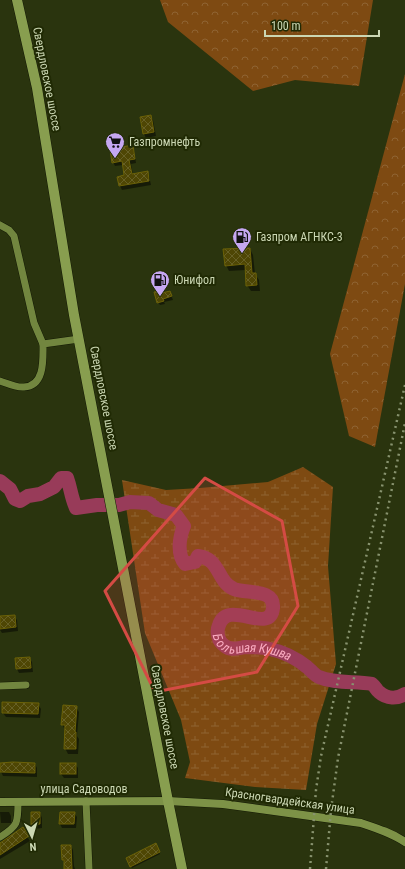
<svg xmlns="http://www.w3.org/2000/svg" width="405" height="869" font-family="'Roboto Condensed',sans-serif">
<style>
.forest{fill:url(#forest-crowns)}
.wetland{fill:url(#wetland-marsh)}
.shadow{fill:#0007}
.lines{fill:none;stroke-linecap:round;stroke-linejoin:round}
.river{stroke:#983b59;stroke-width:14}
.building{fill:url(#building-cross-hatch);stroke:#6b6107}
.street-casing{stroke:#141a05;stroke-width:8}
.secondary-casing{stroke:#141a05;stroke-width:9}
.primary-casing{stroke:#141a05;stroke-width:11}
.street{stroke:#72863f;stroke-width:7}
.secondary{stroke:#7d9247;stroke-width:8}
.primary{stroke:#889e4f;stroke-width:10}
.rail{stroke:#88936f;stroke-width:2.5;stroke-dasharray:2 4;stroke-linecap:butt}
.marked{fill:#d44b44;fill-opacity:0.2;stroke:#d44b44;stroke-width:3;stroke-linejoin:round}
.labels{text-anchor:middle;stroke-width:4;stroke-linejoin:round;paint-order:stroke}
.street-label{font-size:12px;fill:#cbd7b3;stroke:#202a04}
.poi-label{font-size:12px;fill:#cbd7b3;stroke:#202a04;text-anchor:start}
.water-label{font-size:13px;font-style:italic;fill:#fbacc1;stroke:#202a04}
</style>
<defs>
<pattern id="forest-crowns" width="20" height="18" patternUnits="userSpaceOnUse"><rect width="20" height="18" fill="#7e4a12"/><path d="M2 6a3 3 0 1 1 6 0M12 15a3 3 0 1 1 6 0" fill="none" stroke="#8f6332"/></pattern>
<pattern id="wetland-marsh" width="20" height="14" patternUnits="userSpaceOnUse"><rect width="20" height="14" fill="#7e4a12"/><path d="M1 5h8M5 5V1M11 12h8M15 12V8" fill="none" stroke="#8f6332"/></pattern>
<pattern id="building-cross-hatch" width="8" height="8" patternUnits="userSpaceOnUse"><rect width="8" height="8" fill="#4e4604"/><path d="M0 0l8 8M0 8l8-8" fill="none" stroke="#666026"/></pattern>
</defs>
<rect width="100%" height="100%" fill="#2a340e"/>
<!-- forest -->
<g class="forest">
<path d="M160,0H373L359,86L295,80L253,91L168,22Z"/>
<path d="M405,74V284L375,447L349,436L330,354Z"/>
</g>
<!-- wetland -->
<path class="wetland" d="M303,467L333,487L328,566L336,664L317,724L306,790L255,787L185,778L190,762L181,720L145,633L122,480L166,490L200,488L268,482Z"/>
<!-- shadow -->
<g class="shadow">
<path d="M150,116L153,120L156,136L146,138L144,134L141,118Z"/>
<path d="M132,146L134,150L136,163L131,164L133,175L147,172L149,176L151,185L122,190L120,186L118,177L125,176L123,165L115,166L113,162Z"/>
<path d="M250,249L253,255L255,274L259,280L260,291H251L247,285L246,270L229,271L226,265Z"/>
<path d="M170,292L173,300L164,302L165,304L160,305L158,302L162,294Z"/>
<path d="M14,616L17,620L18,631L2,633L0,630V617Z"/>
<path d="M29,658L32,662L33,672L19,673L17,669Z"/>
<path d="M38,704L41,709L40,718L6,717L3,713Z"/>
<path d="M76,707L79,712L77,736L79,739L78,754H68L65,748V730L62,724Z"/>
<path d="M1,764H35L37,768V777L3,776L1,772Z"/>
<path d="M75,764L78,768V778H64L61,774Z"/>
<path d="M0,812H9L11,816V823H1Z"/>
<path d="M40,813L42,818V828L34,829L32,824Z"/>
<path d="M74,813L77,817L76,828H62L60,824Z"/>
<path d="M22,829L30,841L0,859V845Z"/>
<path d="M156,845L160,854L132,868L127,859Z"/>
<path d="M62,846H71L73,850L74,866L75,869H65V865L63,860Z"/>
</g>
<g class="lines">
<!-- river -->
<path class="river" id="s1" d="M0,481L10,489L15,499L20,501L28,496L40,494L54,487L61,478H67C71,489 71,497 76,508L97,505H119L130,502L149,503L158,510L176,515L184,526C179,538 177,554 185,564L195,562L198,556C221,559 216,581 234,589C246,594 275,588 273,608C270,636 228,598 219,625C216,632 218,642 225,646C231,651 238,648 245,647C253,647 262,647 270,649C284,652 296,658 307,667C311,670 314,675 319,677C335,684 355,681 372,684C376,687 376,690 379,692C387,699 397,699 405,694"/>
</g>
<!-- building -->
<g class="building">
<path d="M151,115L154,132L143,134L140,117Z"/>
<path d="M133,145L135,159L129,160L132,174L148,171L149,181L119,186L117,177L124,175L122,161L112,163L110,149Z"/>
<path d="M250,248L252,273H256L257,285L246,286L245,264L225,266L223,249Z"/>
<path d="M161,290L162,293L170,291L172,296L163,299L164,301L157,303L154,292Z"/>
<path d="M15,615L16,627L0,629V616Z"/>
<path d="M30,657L31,668L16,669L15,658Z"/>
<path d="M2,702L39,703L38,714L2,713Z"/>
<path d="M63,705L77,706L75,732H76V749H64L65,725H61Z"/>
<path d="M13,762L35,763V773L0,772V763Z"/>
<rect x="60" y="763" width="16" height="11"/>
<path d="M31,812H40V824L31,825Z"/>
<path d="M60,812H75L74,824H59Z"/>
<path d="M23,827L29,836L0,855V843Z"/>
<path d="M156,843L160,852L130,867L126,858Z"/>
<path d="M61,845H71L72,869H64V860H62Z"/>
</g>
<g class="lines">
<defs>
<g id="street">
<path d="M0,225L9,230L14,236L34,323L43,344"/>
<path d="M0,381C7,383 16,388 24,387C45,386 43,359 43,344L79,339"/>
<path d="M0,686L26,685"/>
<path d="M86,801L89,869"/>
<path d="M0,837C18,826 18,823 18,802"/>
</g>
<path id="secondary" d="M0,802L168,801L223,804L361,823C376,828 392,833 405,842"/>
<path id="primary" d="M17,0L37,88L74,315L168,801L182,869"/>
</defs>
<!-- street casing -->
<use href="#street" class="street-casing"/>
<!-- secondary casing -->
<use href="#secondary" class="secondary-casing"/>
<!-- primary casing -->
<use href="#primary" class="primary-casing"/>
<!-- street -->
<use href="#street" class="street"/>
<!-- secondary -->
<use href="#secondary" class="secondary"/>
<!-- primary -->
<use href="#primary" class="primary"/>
<!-- rail -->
<g class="rail">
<path d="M310,869L316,790L321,756L405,385"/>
<path d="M326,869L331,810L338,758L405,423"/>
</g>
</g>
<!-- marked area -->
<path class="marked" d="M205,478L282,521L298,606L257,672L155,692L105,591Z"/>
<!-- icons -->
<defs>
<symbol id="supermarket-pin" viewBox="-11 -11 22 30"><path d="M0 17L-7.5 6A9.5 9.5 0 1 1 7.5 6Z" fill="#c5a7f1" stroke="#202a04"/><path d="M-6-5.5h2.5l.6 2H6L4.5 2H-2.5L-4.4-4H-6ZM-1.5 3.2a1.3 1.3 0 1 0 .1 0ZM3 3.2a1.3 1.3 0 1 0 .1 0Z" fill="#111"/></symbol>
<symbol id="fuel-pin" viewBox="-11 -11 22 30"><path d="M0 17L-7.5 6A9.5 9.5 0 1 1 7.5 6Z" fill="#c5a7f1" stroke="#202a04"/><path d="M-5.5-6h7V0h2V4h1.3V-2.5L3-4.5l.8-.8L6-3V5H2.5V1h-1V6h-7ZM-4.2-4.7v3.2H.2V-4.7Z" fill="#111"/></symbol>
</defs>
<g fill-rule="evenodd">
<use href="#supermarket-pin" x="104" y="131" width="22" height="30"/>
<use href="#fuel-pin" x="231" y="226" width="22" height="30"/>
<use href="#fuel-pin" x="149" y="269" width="22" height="30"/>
</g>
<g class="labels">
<!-- street labels -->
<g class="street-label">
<text transform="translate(47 79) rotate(79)" y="4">Свердловское шоссе</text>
<text transform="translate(104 398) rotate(79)" y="4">Свердловское шоссе</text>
<text transform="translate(165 717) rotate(79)" y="4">Свердловское шоссе</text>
<text x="84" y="793">улица Садоводов</text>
<text transform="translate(290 801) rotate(8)" y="4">Красногвардейская улица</text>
</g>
<!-- poi labels -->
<g class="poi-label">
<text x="129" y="146">Газпромнефть</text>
<text x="256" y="241">Газпром АГНКС-3</text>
<text x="174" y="284">Юнифол</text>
</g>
<!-- water labels -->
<g class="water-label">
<text dy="5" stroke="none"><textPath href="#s1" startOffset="504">Большая Кушва</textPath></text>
</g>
</g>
<!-- north arrow -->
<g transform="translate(32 837) rotate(175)" stroke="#202a04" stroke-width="3" paint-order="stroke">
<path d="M0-3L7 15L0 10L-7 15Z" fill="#cbd7b3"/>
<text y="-6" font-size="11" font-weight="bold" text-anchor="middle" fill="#cbd7b3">N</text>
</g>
<!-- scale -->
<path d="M265 30v6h114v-6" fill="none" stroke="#cbd7b3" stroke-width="2"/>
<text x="271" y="30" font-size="12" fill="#cbd7b3" stroke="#202a04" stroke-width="3" paint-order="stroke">100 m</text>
</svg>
